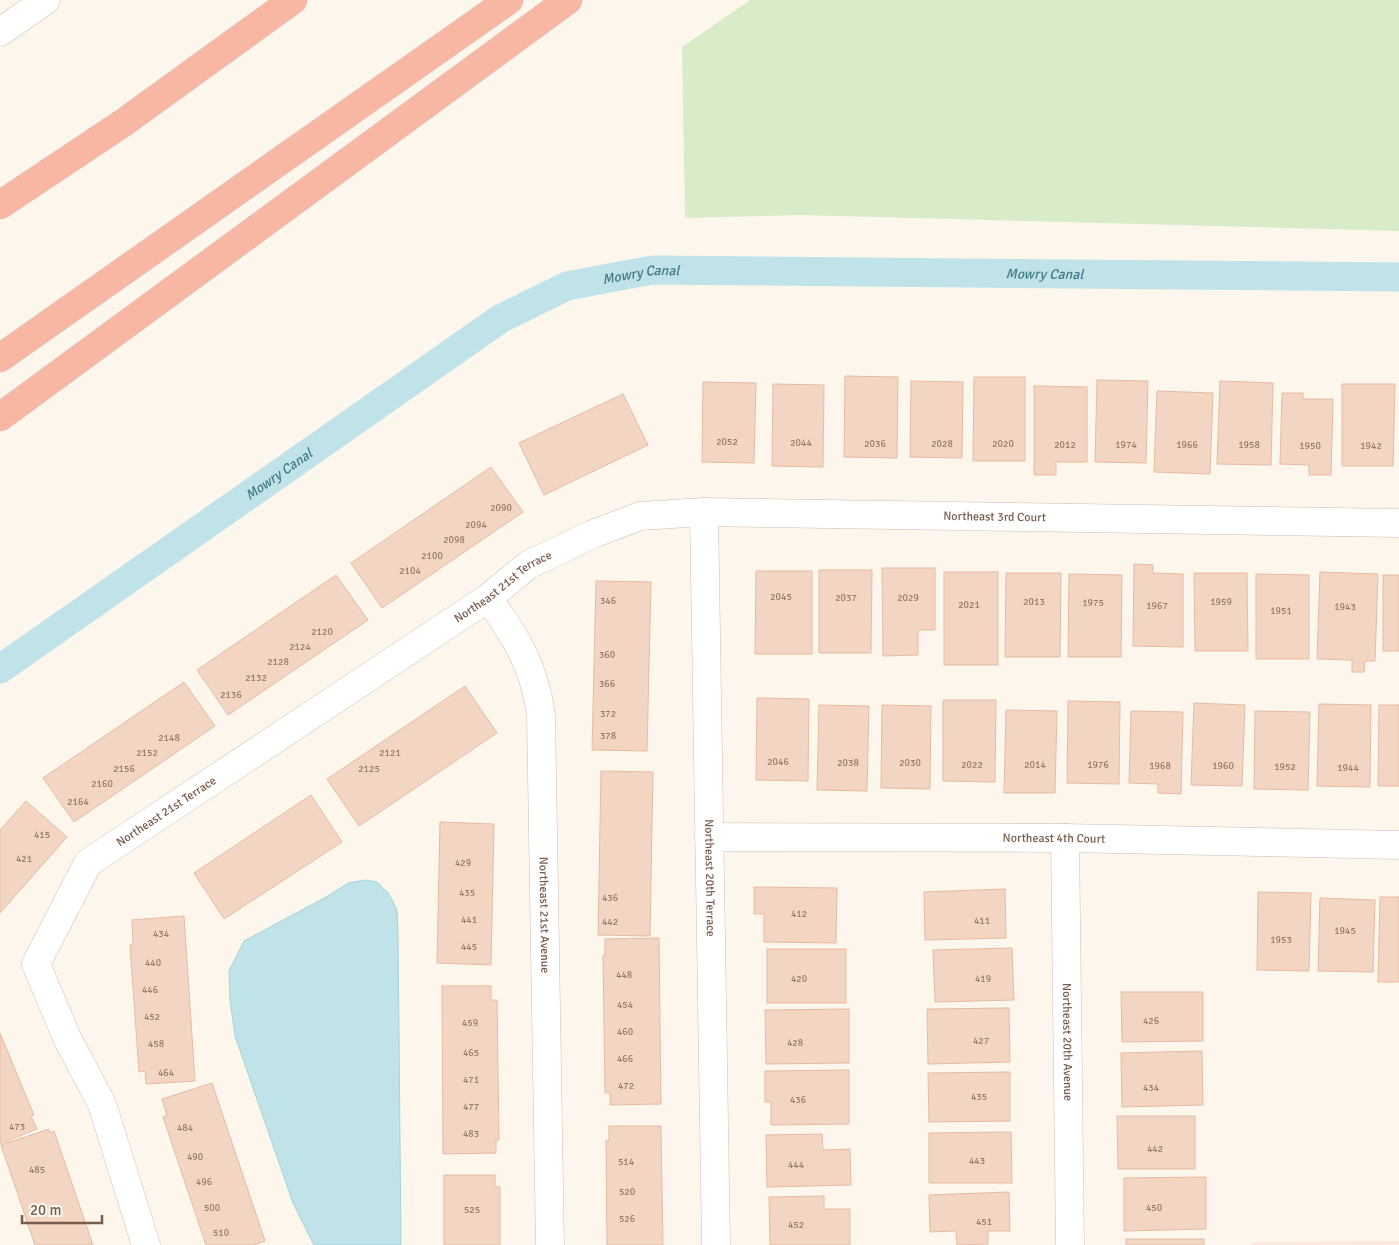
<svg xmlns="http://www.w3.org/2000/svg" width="1399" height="1245" font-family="Signika,sans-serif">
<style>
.commercial{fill:#fde8e0}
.green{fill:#d8ecc9}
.water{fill:#bfe3e8;stroke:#a5d3da}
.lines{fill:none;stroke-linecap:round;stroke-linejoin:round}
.canal{stroke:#bfe3e8;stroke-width:29}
.building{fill:#f3d5c3;stroke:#e6bba3}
.minor-casing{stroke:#d1beb0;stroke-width:29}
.highway-casing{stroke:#dad1cd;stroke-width:29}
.minor{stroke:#fff;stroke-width:28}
.highway{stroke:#f7b7a3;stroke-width:28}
.labels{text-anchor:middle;stroke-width:4;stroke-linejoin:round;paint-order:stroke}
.number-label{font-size:10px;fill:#987a6a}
.street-label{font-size:12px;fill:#7a5c4d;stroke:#fffaf3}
.water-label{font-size:14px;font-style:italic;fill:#437c86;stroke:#fffaf3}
</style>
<rect width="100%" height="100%" fill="#fdf6ec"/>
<!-- commercial -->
<path class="commercial" d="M1399,1241V1245H1252V1242Z"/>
<!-- green -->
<path class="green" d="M750,0H1399V231L801,215L685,218L682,47Z"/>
<!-- water -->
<path class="water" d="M365,880L377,882L389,894L397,910L398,933L401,1245H314L293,1203L235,1036L230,1000L229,971L244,941L328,896L348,883Z"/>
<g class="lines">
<!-- canal -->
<path class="canal" id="s1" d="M0,669L500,319L567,286L652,270L1399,277"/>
</g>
<!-- building -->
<g class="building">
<path d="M845,376L898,377L897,458L844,457Z"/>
<path d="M974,377H1025V461H973Z"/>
<path d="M1097,380L1148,381L1146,463L1095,462Z"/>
<path d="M911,381L963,382L962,458L910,457Z"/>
<path d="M1220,381L1273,383L1271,465L1217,464Z"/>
<path d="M703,382L756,383L754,463L702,462Z"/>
<path d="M773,384L824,385L823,467L772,466Z"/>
<path d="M1342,384H1395L1393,466H1342Z"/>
<path d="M1034,386L1087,387V462H1056V475H1034Z"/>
<path d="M1157,391L1213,393L1210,474L1154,472Z"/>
<path d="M1282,393H1303V399H1333L1331,475H1309V465L1280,464Z"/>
<path d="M623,394L648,445L544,495L519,443Z"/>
<path d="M491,467L523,512L382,608L351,563Z"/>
<path d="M1134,564L1153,565V573L1183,574V647L1133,646Z"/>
<path d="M882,568H935V630H918V655L883,656Z"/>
<path d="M819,570H872L871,653H819Z"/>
<path d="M756,571H812V654H755Z"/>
<rect x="944" y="572" width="54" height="93"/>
<path d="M1320,572L1378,574L1375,661H1365L1364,672H1352V660L1317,659Z"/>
<path d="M1006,573H1061L1060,657H1005Z"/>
<path d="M1194,573H1247L1248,651H1195Z"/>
<path d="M1069,574L1122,575L1121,657H1068Z"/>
<path d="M1256,574L1309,575V659H1256Z"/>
<path d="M336,575L368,620L228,715L197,670Z"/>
<rect x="1383" y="575" width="16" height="76"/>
<path d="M596,581L651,582L647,751L592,750Z"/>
<path d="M184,682L215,726L74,822L43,778Z"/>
<path d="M465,686L497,733L359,826L327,779Z"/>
<path d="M757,698L809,699L808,781L756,780Z"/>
<path d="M943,700H996L995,782L943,781Z"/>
<path d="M1068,701L1120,702L1119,784L1067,783Z"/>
<path d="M1194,703L1245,705L1242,786L1191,785Z"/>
<path d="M1319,704L1371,705L1370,787L1317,786Z"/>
<path d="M819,705L869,706L867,791L817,790Z"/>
<path d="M882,705L931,706L930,789L881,788Z"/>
<path d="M1379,705H1399V786H1378Z"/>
<path d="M1006,710L1057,711L1055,793H1004Z"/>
<path d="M1131,711L1183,712L1181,794L1158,793V784L1129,783Z"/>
<path d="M1255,711L1310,712L1308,790L1254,789Z"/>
<path d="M601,771L653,772L650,936L598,935Z"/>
<path d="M311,795L342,842L224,919L194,873Z"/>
<path d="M26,801L67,837L0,913V830Z"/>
<path d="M440,822L494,824L491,965L437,963Z"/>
<path d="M754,887L837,888L836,943L764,942V914H754Z"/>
<path d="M1005,889L1006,938L925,940L924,892Z"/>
<path d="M1258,892L1311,893L1309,971L1257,970Z"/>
<path d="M1380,897H1399V982H1378Z"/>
<path d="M1320,898L1375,900L1373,972L1318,971Z"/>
<path d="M184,916L195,1081L146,1084L145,1071L139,1072L130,945H133L132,920Z"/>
<path d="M659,938L661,1104L610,1105V1093H605L603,955H605V939Z"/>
<path d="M1012,948L1014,1000L935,1002L933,950Z"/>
<rect x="767" y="949" width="79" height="54"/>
<path d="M442,986H491V1000H497L499,1140H496V1153L443,1154Z"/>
<path d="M1121,992H1203V1041L1122,1042Z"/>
<path d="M1009,1008L1010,1062L928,1064L927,1009Z"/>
<path d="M849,1009V1063L766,1064L765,1010Z"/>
<path d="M0,1033L34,1115L31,1116L37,1129L0,1144Z"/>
<path d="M1202,1051L1203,1105L1122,1107L1121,1053Z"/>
<path d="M849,1070V1124L771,1125V1102H765V1071Z"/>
<path d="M1010,1072V1121L929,1122L928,1073Z"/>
<path d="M212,1083L265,1241L254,1245H206L163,1117L167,1115L162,1099Z"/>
<path d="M1117,1116H1195V1169H1118Z"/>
<path d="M609,1126H661L663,1245H607L606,1140L609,1141Z"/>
<path d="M49,1129L50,1133L54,1131L93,1245H35L1,1145Z"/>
<path d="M1011,1132L1012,1183H929V1133Z"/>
<path d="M822,1134L823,1150L850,1149L851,1185L767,1187L766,1135Z"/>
<path d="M444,1175H495V1187H500V1245H444Z"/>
<path d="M1206,1177V1229L1124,1231V1178Z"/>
<path d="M1009,1192L1010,1231H988V1244L957,1245L956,1231L930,1232L929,1195Z"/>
<path d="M824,1196V1209H850V1245H770L769,1197Z"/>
<rect x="1126" y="1239" width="78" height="6"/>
</g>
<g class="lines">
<defs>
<g id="minor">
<path d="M0,32L46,0"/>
<path id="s2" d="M704,512L716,1245"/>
<path id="s3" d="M488,598C516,637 534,665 541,715L550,1245"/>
<path id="s4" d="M709,837L1065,838L1399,845"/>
<path id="s5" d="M1065,838L1070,1245"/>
<path id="s6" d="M146,1245L102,1104L67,1038L36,964L88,863L488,598L528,565L593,534L640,516L704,512L1399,523"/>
</g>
<g id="highway">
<path d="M0,205L123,123L293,0"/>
<path d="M0,358L509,0"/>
<path d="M0,417L568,0"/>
</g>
</defs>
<!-- minor casing -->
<use href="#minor" class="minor-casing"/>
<!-- highway casing -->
<use href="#highway" class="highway-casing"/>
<!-- minor -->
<use href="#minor" class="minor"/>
<!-- highway -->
<use href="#highway" class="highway"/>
</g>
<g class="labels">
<!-- number labels -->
<g class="number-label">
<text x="727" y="445">2052</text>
<text x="801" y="446">2044</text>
<text x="875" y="447">2036</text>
<text x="942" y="447">2028</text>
<text x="1003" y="447">2020</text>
<text x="1065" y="448">2012</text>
<text x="1126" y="448">1974</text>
<text x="1187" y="448">1966</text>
<text x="1249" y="448">1958</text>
<text x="1310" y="449">1950</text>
<text x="1371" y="449">1942</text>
<text x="501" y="511">2090</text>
<text x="476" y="528">2094</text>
<text x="454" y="543">2098</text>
<text x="432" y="559">2100</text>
<text x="410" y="574">2104</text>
<text x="781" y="600">2045</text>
<text x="846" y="601">2037</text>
<text x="908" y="601">2029</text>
<text x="608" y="604">346</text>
<text x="1034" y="605">2013</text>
<text x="1221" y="605">1959</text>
<text x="1093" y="606">1975</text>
<text x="969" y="608">2021</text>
<text x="1157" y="609">1967</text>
<text x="1345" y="610">1943</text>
<text x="1281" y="614">1951</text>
<text x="322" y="635">2120</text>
<text x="300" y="650">2124</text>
<text x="607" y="658">360</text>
<text x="278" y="665">2128</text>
<text x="256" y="681">2132</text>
<text x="607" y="687">366</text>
<text x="231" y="698">2136</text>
<text x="608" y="717">372</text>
<text x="608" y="739">378</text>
<text x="169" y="741">2148</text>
<text x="147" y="756">2152</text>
<text x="390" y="756">2121</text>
<text x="778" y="765">2046</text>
<text x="848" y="766">2038</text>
<text x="910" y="766">2030</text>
<text x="972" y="768">2022</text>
<text x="1035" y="768">2014</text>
<text x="1098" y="768">1976</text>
<text x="1160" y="769">1968</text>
<text x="1223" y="769">1960</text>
<text x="1285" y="770">1952</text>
<text x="1348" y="771">1944</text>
<text x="124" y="772">2156</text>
<text x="369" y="772">2125</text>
<text x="102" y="787">2160</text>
<text x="78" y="805">2164</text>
<text x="42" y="838">415</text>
<text x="24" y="862">421</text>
<text x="463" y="866">429</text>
<text x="467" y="896">435</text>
<text x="610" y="901">436</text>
<text x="799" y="917">412</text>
<text x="469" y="923">441</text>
<text x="982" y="924">411</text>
<text x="610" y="925">442</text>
<text x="1345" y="934">1945</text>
<text x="161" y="937">434</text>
<text x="1281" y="943">1953</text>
<text x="469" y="950">445</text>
<text x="153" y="966">440</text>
<text x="624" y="978">448</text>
<text x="799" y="982">420</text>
<text x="983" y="982">419</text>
<text x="150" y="993">446</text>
<text x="625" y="1008">454</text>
<text x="152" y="1020">452</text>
<text x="1151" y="1024">426</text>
<text x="470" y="1026">459</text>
<text x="625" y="1035">460</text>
<text x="981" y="1044">427</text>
<text x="795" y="1046">428</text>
<text x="156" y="1047">458</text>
<text x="471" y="1056">465</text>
<text x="625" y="1062">466</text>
<text x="166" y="1076">464</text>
<text x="471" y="1083">471</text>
<text x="626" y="1089">472</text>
<text x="1151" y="1091">434</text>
<text x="979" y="1100">435</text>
<text x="798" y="1103">436</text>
<text x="471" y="1110">477</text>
<text x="17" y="1130">473</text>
<text x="185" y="1131">484</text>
<text x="471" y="1137">483</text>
<text x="1155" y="1152">442</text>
<text x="195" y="1160">490</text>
<text x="977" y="1164">443</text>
<text x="626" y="1165">514</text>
<text x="796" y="1168">444</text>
<text x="37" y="1173">485</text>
<text x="204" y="1185">496</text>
<text x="627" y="1195">520</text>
<text x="212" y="1211">500</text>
<text x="1154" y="1211">450</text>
<text x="472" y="1213">525</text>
<text x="627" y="1222">526</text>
<text x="984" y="1225">451</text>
<text x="796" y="1228">452</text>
<text x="221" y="1236">510</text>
</g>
<!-- street labels -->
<g class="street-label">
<text dy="4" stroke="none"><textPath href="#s6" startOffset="1425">Northeast 3rd Court</textPath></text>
<text dy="4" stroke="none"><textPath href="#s6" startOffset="915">Northeast 21st Terrace</textPath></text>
<text dy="4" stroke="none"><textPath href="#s6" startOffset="510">Northeast 21st Terrace</textPath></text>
<text dy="4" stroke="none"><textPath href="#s4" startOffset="345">Northeast 4th Court</textPath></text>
<text dy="4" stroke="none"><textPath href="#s2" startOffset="366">Northeast 20th Terrace</textPath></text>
<text dy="4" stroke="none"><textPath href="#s3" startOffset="330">Northeast 21st Avenue</textPath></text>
<text dy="4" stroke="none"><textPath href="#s5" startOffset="204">Northeast 20th Avenue</textPath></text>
</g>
<!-- water labels -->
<g class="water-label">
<text dy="5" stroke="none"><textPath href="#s1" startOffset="1164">Mowry Canal</textPath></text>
<text dy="5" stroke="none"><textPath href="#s1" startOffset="760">Mowry Canal</textPath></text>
<text dy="5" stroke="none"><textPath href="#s1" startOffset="340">Mowry Canal</textPath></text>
</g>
</g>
<!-- scale -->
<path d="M22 1215v8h80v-8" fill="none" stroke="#7a5c4d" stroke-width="2.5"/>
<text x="30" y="1215" font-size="15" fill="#7a5c4d" stroke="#fffaf3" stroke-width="4" paint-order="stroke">20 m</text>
</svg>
